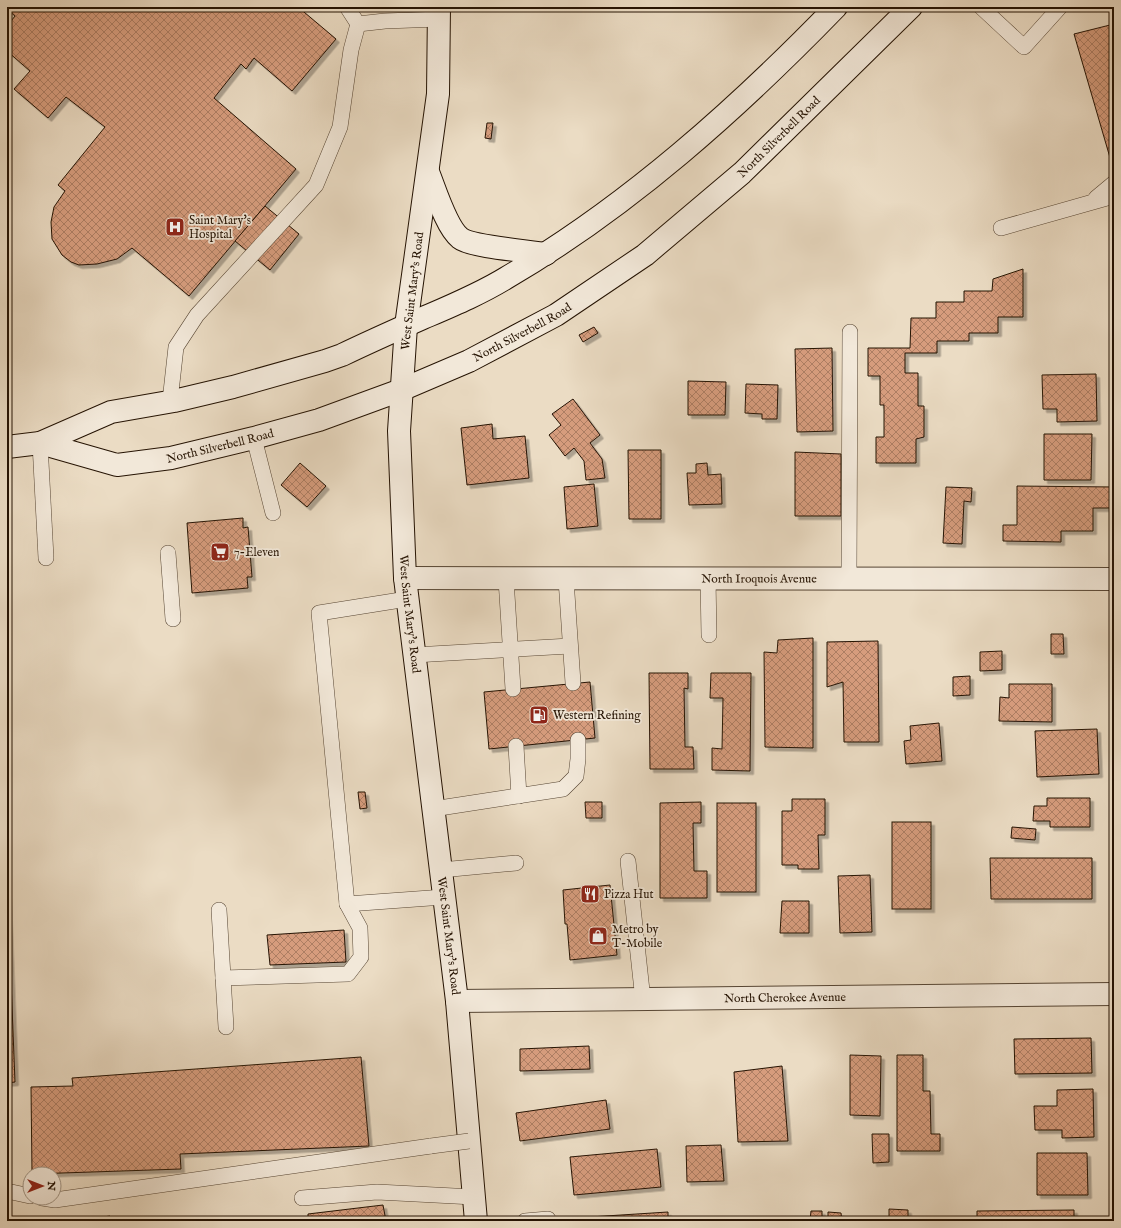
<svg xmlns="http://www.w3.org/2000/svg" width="1121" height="1228" font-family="'IM FELL English',serif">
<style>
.building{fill:url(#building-cross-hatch);stroke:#251303;filter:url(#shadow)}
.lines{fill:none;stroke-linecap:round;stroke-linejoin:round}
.service-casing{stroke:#564533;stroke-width:16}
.minor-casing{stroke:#564533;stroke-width:24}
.secondary-casing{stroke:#251303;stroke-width:24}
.service{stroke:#f2e8d9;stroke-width:15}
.minor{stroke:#f2e8d9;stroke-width:22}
.secondary{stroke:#f2e8d9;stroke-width:22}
.service-bridge-casing{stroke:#564533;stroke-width:16;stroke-linecap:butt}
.service-bridge{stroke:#f2e8d9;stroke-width:15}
.labels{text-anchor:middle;stroke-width:3.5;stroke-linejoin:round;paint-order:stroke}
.street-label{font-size:12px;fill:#251303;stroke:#f2e8d9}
.poi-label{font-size:12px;fill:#251303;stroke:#f2e8d9;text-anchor:start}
</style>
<defs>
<pattern id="building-cross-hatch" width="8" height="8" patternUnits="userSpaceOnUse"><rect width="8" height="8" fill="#d69c7d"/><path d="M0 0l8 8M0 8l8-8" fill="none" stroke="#ad7e64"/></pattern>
<filter id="shadow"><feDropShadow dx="3.5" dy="3.5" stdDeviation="0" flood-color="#0004"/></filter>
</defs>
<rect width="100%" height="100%" fill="#ebdcc4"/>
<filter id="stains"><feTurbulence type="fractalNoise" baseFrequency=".005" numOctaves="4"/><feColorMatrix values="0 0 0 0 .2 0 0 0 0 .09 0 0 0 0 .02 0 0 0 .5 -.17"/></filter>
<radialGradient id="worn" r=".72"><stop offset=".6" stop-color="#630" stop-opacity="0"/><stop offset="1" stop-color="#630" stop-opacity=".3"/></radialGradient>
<!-- building -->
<g class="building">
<path d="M7,7H298L336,39L292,91L254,58L246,69L241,64L214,98L296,169L189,296L132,248L117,259L97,264L79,265L71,262L62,255L52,239L51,222L54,207L65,191L58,185L105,127L66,97L48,118L14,89L30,71L7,51V26L15,16L7,9Z"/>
<path d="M1114,24V168H1113L1074,34Z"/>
<path d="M487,123H493L491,139L485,138Z"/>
<path d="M265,206L299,234L270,270L235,241Z"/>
<path d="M1023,269V317H998V333H969V341H937V353H905V373H918V406H924V437L916,439V463H876V437H884V405H880V376H868V348H910L911,318H936V302H964V291H992L993,279Z"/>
<path d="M594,327L598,333L583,342L579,335Z"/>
<path d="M832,348L833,431L797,432L795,349Z"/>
<path d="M1096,374L1097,421L1057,422V409H1043L1042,375Z"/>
<path d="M688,381L726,382L725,415H688Z"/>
<path d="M746,384L778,385L777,419H762V414L745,413Z"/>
<path d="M573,399L600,435L590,443L602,459L605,478L586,480L584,461L574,448L565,456L549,435L561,425L552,414Z"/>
<path d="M492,424L493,439L525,436L529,478L467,485L461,428Z"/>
<path d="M1044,434H1092L1091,480H1044Z"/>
<path d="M628,450H661V519H629Z"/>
<path d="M795,452L841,454V516H795Z"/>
<path d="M300,463L326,486L307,507L281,485Z"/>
<path d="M707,463L708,475L721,474L722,504L689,505L687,473H696V464Z"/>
<path d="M594,484L598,526L567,529L564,487Z"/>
<path d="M1017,486L1114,487V508H1093V531H1061V542L1003,541V525H1017Z"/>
<path d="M946,487L972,488L971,502L964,501L962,544L943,543Z"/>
<path d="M243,518V528L248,527L252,577H247L248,588L192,593L187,523Z"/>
<path d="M1051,634H1063L1064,654H1051Z"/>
<path d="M813,638V748L765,747L764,652L777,653L778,640Z"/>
<path d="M878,641L879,742H844L843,682L827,687V642Z"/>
<path d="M1002,651V670L980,671V652Z"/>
<path d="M649,673H688V689L684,688L685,747H693L694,769H650Z"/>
<path d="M711,673H751L750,771L712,770V748L722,749L723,698H710Z"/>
<path d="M970,676V695L953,696V677Z"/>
<path d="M590,682L595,738L489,749L484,692Z"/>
<path d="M1009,684H1052V722L999,721L1000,697L1009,698Z"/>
<path d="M939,723L942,761L906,764L904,741L911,740L910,726Z"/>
<path d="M1097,729L1099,774L1037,777L1035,731Z"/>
<path d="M358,792H365L367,808L360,809Z"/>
<path d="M1047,798H1090V827H1050V821H1033L1034,806H1047Z"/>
<path d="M792,799H825V835H818L819,869H798V865H782V811H792Z"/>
<path d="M585,802H602V818H586Z"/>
<path d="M701,802V823H693L694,871H707V898H660V803Z"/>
<rect x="717" y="803" width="39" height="89"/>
<rect x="892" y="822" width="39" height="87"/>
<path d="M1012,827L1036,829L1035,840L1011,838Z"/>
<path d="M990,858H1092V899H991Z"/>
<path d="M870,875L872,932L840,933L838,876Z"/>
<path d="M7,879L15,1082L7,1083Z"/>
<path d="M610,885L617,955L570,960L567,924H565L563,890Z"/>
<path d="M782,901H809V933H780Z"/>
<path d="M344,930L346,962L270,965L267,935Z"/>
<path d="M1091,1038L1092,1073L1015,1074L1014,1039Z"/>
<path d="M589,1046L590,1069L520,1071V1049Z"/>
<path d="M850,1055L881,1056L880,1116L850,1115Z"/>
<path d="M897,1055H923V1091H930L931,1134H940V1151H897Z"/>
<path d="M361,1057L369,1146L180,1154L181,1169L32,1174L31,1087L73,1086L72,1078Z"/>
<path d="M782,1066L788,1141L738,1142L734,1072Z"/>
<path d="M1093,1089L1094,1137L1062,1138V1130H1035L1034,1106H1057V1090Z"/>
<path d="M606,1100L610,1129L520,1141L516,1113Z"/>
<path d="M872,1134H889V1162L873,1163Z"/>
<path d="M721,1145L724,1181L687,1182L686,1146Z"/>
<path d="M657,1149L661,1187L574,1195L570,1157Z"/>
<path d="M1037,1153H1087L1088,1195H1037Z"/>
<path d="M383,1205L386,1221H308V1214Z"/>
<path d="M889,1209L908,1210V1221H889Z"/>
<path d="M1074,1210V1221H977V1211Z"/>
<path d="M811,1211H822V1221H810Z"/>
<path d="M668,1212V1221H574V1218Z"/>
<path d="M828,1212L841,1213L842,1221H828Z"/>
<path d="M110,1216V1221H88V1219Z"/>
</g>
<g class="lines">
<defs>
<g id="service">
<path d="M347,7L358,24"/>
<path d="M981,7L1024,47L1060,7"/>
<path d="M1096,198L1114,183"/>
<path d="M1001,228L1114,196"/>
<path d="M170,401L176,347L197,315L316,185L340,127L351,50L358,24L385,21L439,19"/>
<path d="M254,438L273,513"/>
<path d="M40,443L46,558"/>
<path d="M168,553L173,619"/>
<path d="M849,578L850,332"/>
<path d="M506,579L513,689"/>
<path d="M566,579L573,683"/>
<path d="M708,579L709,635"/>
<path d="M414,655L570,646"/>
<path d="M516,746L519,796"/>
<path d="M433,809L563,789L576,776L578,759V740"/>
<path d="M628,861L643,1000"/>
<path d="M441,870L516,863"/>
<path d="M347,904L444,897"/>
<path d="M219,910L226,1027"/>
<path d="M223,978L348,974L361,957L360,928L347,904L319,613L407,599"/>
<path d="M7,1191L30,1196"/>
<path d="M42,1198L55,1200L431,1146"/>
<path d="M302,1198L377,1192L474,1197"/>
<path d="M525,1221L548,1219"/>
</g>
<g id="minor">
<path id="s1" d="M405,578L1114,579"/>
<path id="s2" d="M457,1001L1114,994"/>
</g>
<g id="secondary">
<path id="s3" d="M439,7L438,94L406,326L399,431L405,578L457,1001L476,1221"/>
<path d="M428,172C435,189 446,227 460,238C471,247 529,251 546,254"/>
<path id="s4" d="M40,443L117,465L171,458L254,438L319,420L401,390L469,361L556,315L645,255L742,173L911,7"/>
<path d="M7,447L40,443L111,412L174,401L233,387L325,361L342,355C369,342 396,330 423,318C451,306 480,294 506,278C629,206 737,109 836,7"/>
</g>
</defs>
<!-- service casing -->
<use href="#service" class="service-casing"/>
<!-- minor casing -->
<use href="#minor" class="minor-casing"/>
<!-- secondary casing -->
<use href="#secondary" class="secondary-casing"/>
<!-- service -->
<use href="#service" class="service"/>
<!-- minor -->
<use href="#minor" class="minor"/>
<!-- secondary -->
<use href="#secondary" class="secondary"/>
<defs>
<path id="service-bridge" d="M431,1146L469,1141"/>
</defs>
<!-- service-bridge casing -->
<use href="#service-bridge" class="service-bridge-casing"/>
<!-- service-bridge -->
<use href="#service-bridge" class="service-bridge"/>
</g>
<!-- icons -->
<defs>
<symbol id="hospital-square" viewBox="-11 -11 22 22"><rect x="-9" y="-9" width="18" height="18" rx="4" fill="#8f2418" stroke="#f2e8d9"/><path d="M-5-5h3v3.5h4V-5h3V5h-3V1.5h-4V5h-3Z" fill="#fff"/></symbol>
<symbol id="supermarket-square" viewBox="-11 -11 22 22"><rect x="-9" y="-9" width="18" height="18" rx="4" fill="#8f2418" stroke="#f2e8d9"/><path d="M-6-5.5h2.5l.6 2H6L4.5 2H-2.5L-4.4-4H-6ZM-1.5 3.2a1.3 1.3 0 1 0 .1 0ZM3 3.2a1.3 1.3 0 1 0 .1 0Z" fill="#fff"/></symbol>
<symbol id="fuel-square" viewBox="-11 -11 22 22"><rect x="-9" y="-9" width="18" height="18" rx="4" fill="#8f2418" stroke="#f2e8d9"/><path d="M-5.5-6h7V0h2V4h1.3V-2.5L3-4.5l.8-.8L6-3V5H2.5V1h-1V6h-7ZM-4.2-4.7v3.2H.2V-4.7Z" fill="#fff"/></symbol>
<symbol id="restaurant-square" viewBox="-11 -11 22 22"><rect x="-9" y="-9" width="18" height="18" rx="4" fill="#8f2418" stroke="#f2e8d9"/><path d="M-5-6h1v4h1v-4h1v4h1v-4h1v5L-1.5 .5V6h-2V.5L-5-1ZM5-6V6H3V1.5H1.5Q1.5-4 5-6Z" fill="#fff"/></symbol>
<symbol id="shop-square" viewBox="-11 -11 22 22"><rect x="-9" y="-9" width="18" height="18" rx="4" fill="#8f2418" stroke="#f2e8d9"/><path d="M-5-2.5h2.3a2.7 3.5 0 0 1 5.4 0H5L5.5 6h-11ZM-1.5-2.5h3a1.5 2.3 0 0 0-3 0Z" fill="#fff"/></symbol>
</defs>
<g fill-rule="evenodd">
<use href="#hospital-square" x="164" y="216" width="22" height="22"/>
<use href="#supermarket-square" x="209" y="541" width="22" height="22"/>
<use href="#fuel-square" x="528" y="704" width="22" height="22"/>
<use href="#restaurant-square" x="579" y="883" width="22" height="22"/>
<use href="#shop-square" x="587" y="925" width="22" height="22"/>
</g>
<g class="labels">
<!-- street labels -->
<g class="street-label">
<text dy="4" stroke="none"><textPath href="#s4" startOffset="833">North Silverbell Road</textPath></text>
<text transform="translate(412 291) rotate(-83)" y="4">West Saint Mary's Road</text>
<text dy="4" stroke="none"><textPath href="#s4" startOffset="509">North Silverbell Road</textPath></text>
<text dy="4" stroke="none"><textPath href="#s4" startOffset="185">North Silverbell Road</textPath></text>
<text dy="4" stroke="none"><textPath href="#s1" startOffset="354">North Iroquois Avenue</textPath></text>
<text dy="4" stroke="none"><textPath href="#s3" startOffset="610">West Saint Mary's Road</textPath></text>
<text dy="4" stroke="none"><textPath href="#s3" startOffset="934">West Saint Mary's Road</textPath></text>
<text dy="4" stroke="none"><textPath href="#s2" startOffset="328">North Cherokee Avenue</textPath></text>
</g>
<!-- poi labels -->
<g class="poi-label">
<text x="189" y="224">Saint Mary's<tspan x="189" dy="14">Hospital</tspan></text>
<text x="234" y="556">7-Eleven</text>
<text x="553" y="719">Western Refining</text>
<text x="604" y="898">Pizza Hut</text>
<text x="612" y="933">Metro by<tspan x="612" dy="14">T-Mobile</tspan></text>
</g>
</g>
<!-- margin -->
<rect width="1121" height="1228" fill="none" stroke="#ebdcc4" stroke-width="24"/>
<rect x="8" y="8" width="1105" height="1212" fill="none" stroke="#251303" stroke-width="2"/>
<rect x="12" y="12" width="1097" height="1204" fill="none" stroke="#251303"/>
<!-- north arrow -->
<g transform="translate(42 1186) rotate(90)"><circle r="19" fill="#f2e8d9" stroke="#a09383"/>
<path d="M0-3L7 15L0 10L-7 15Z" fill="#8f2418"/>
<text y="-6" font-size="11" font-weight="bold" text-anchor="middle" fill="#251303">N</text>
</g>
<rect width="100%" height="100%" filter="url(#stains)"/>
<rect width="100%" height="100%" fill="url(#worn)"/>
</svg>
